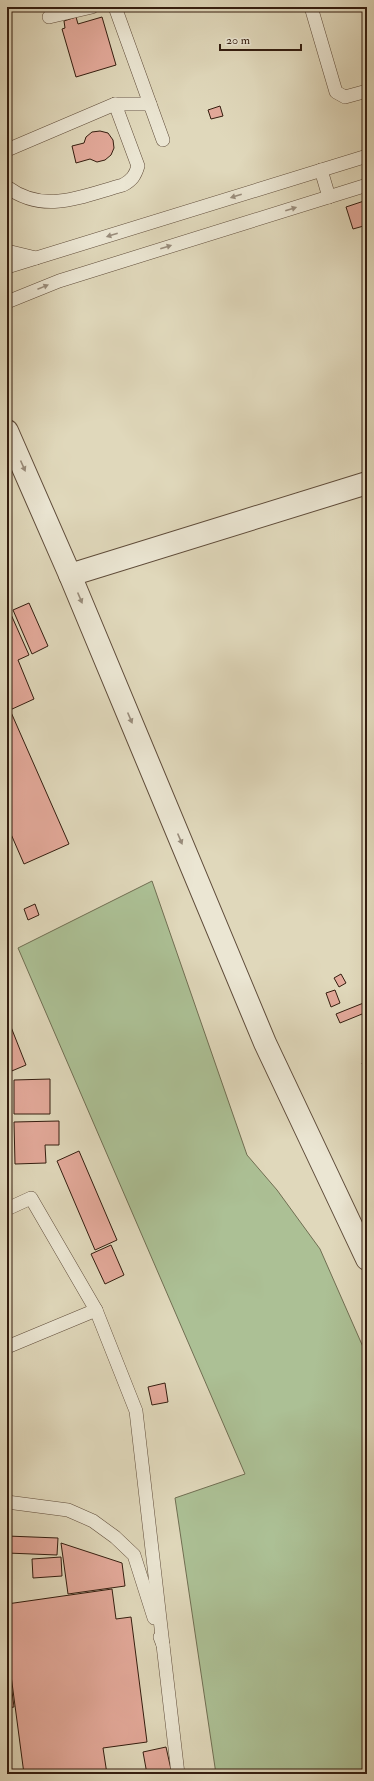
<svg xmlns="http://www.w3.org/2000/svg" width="374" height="1781" font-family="'IM FELL Double Pica',serif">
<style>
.green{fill:#acc095;stroke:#706e52}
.building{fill:#e3a99a;stroke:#341d0f}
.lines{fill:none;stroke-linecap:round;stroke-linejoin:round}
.lane-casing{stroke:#5f4c3a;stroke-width:14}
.street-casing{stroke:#5f4c3a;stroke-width:24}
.lane{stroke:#ebe6d3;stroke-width:13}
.street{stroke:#ebe6d3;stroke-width:22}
.oneway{fill:#998c7b}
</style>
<rect width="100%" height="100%" fill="#e0d8bb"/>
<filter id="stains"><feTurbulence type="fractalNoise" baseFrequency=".005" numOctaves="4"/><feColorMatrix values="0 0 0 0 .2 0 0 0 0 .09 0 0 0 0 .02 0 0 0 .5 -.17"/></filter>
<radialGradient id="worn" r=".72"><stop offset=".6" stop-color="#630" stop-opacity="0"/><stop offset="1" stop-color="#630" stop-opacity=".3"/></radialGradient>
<!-- green -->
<path class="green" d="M152,881L247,1155L277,1190L320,1249L367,1356V1774H216L175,1498L245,1474L18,948Z"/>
<!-- building -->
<g class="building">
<path d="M76,17L78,24L102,17L116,65L76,77L62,29L65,28L64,21Z"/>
<path d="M220,106L223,116L211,119L208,110Z"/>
<path d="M100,131L108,133L113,140L114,148L111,155L105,160L97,162L90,159L76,163L72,146L84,143L86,137L92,132Z"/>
<path d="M367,200V225L353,229L346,207Z"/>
<path d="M29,603L48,646L32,654L13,610Z"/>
<path d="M9,610L29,655L18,660L34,699L10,710L69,844L24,864L7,825V611Z"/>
<path d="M35,904L39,915L28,920L24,909Z"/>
<path d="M341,974L346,983L339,987L334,978Z"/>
<path d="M335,990L340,1003L331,1007L326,993Z"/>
<path d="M366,1002L367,1012L340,1023L336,1014Z"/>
<path d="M11,1027L26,1065L7,1073V1029Z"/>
<path d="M367,1061V1076L362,1063Z"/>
<path d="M50,1079V1114H14V1080Z"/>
<path d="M59,1121V1145H45L46,1163L15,1164L14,1122Z"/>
<path d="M79,1151L117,1240L95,1250L57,1161Z"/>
<path d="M111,1245L124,1275L105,1284L91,1254Z"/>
<path d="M165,1383L168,1402L152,1405L148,1387Z"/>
<path d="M7,1414L11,1422L7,1424Z"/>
<path d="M7,1536L58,1538L57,1555L7,1553Z"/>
<path d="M61,1543L122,1563L125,1586L68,1594Z"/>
<path d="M61,1557L62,1576L33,1578L32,1559Z"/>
<path d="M112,1589L116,1619L131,1617L147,1742L103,1748L107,1774H24L7,1645V1604Z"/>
<path d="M7,1653L14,1707L7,1708Z"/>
<path d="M166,1747L172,1774H147L143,1752Z"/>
</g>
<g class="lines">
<defs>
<g id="lane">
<path d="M115,7L163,140"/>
<path d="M311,7L336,92L345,97L367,91"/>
<path d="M49,17L92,7"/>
<path d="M7,150L115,104H150"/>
<path d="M321,170L329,197"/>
<path d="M7,187C45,215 82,196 123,185C132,180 135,176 138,166L115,104"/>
<path d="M7,251L36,258"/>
<path d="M7,267L367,156"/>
<path d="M7,302L59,281L367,185"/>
<path d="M7,1209L31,1198L96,1310L136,1411L163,1645"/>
<path d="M7,1347L96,1310"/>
<path d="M7,1502L68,1510L93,1521L115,1537L134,1555L154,1618"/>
<path d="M160,1637L163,1645L178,1774"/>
</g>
<g id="street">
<path d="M7,431L70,575L265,1043L367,1259"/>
<path d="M70,575L367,483"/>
</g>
</defs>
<!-- lane casing -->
<use href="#lane" class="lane-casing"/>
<!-- street casing -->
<use href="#street" class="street-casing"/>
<!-- lane -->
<use href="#lane" class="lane"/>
<!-- street -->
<use href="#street" class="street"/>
</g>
<!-- one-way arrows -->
<defs><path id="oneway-solid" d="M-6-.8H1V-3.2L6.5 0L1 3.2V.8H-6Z"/></defs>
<g class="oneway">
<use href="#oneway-solid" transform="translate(236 196) rotate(163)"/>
<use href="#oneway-solid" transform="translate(291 209) rotate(-17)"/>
<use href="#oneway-solid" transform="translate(112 235) rotate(163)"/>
<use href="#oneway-solid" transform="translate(166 247) rotate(-17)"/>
<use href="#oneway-solid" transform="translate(43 287) rotate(-22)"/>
<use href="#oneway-solid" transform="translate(23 466) rotate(66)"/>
<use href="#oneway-solid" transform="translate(80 598) rotate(67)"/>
<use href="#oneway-solid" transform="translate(130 718) rotate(67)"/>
<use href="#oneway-solid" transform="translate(180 839) rotate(67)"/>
</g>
<!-- margin -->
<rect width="374" height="1781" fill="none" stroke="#e0d8bb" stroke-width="24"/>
<rect x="8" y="8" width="358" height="1765" fill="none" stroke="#341d0f" stroke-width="2"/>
<rect x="12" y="12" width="350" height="1757" fill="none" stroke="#341d0f"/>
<!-- scale -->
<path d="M220 44v6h81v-6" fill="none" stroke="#341d0f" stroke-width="2"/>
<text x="226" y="44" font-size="12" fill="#341d0f" stroke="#ebe6d3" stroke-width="3" paint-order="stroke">20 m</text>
<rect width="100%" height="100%" filter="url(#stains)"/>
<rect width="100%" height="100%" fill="url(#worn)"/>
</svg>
